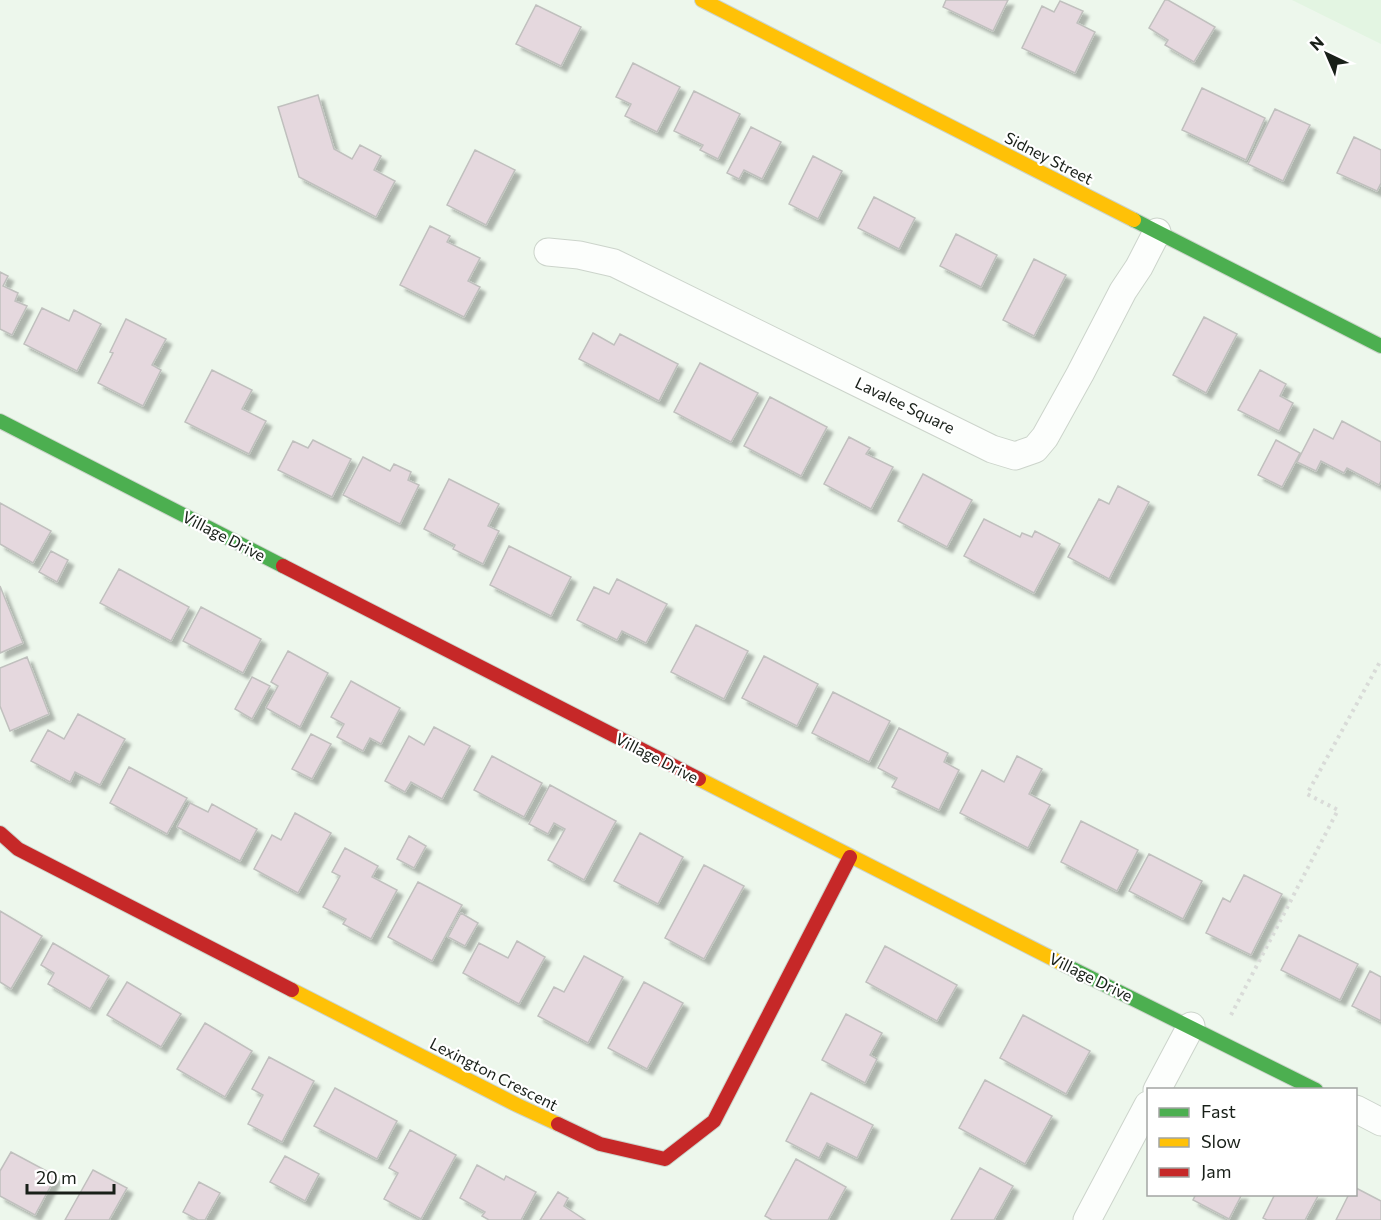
<svg xmlns="http://www.w3.org/2000/svg" width="1381" height="1220" font-family="Commissioner,sans-serif">
  <style>
    .built { fill: #e3f5e2 }
    .building { fill: #e5d8de; stroke: #c0c0be; stroke-width: 1.5; filter: url(#shadow) }
    .lines { fill: none; stroke-linecap: round; stroke-linejoin: round }
    .street-casing { stroke: #ccd4cb; stroke-width: 29 }
    .fast-casing { stroke: #ccd4cb; stroke-width: 16 }
    .slow-casing { stroke: #ccd4cb; stroke-width: 16 }
    .jam-casing { stroke: #ccd4cb; stroke-width: 16 }
    .path { stroke: #d9dbd8; stroke-width: 4; stroke-dasharray: 3 4.5; stroke-linecap: butt }
    .street { stroke: #fcfefc; stroke-width: 27 }
    .fast { stroke: #4caf50; stroke-width: 14 }
    .slow { stroke: #ffc107; stroke-width: 14 }
    .jam { stroke: #c62828; stroke-width: 14 }
    .labels { text-anchor: middle; stroke-width: 4.5; stroke-linejoin: round; paint-order: stroke }
    .street-label { font-size: 16px; fill: #181f18; stroke: #fff }
  </style>
  <defs>
    <filter id="shadow"><feDropShadow dx="5.5" dy="5.5" stdDeviation="1.5" flood-color="#0004"/></filter>
  </defs>
  <rect width="100%" height="100%" fill="#edf7ec"/>
  <path class="built" d="M 1292,0 L 1381,0 L 1381,44 Z"/>
  <path class="building" d="M 946,0 L 1008,0 L 993,31 L 943,7 Z
    M 1165,0 L 1168,0 L 1215,27 L 1194,62 L 1165,45 L 1168,40 L 1149,28 Z
    M 1060,1 L 1083,11 L 1077,23 L 1095,32 L 1075,73 L 1022,48 L 1042,6 L 1054,12 Z
    M 536,5 L 581,27 L 561,66 L 516,44 Z
    M 633,63 L 680,87 L 657,132 L 625,116 L 631,104 L 616,97 Z
    M 1202,88 L 1265,118 L 1246,160 L 1182,130 Z
    M 694,91 L 740,114 L 718,159 L 700,150 L 703,145 L 674,131 Z
    M 318,95 L 334,149 L 352,159 L 360,145 L 381,156 L 374,170 L 395,181 L 376,217 L 299,177 L 278,107 Z
    M 1275,109 L 1310,125 L 1283,181 L 1248,164 Z
    M 751,127 L 781,142 L 762,179 L 744,170 L 739,179 L 727,173 Z
    M 1354,137 L 1381,150 L 1381,183 L 1377,191 L 1337,173 Z
    M 475,150 L 515,170 L 486,225 L 447,205 Z
    M 813,156 L 842,171 L 818,219 L 789,204 Z
    M 874,197 L 915,218 L 899,249 L 858,228 Z
    M 430,226 L 450,236 L 447,242 L 480,258 L 468,281 L 480,287 L 464,317 L 400,285 Z
    M 956,234 L 997,255 L 981,287 L 940,266 Z
    M 1034,259 L 1066,275 L 1034,336 L 1003,320 Z
    M 0,272 L 8,276 L 3,286 L 18,293 L 15,301 L 27,306 L 12,335 L 0,329 Z
    M 42,308 L 69,321 L 74,310 L 101,324 L 77,371 L 24,344 Z
    M 1204,317 L 1237,334 L 1206,393 L 1173,375 Z
    M 126,319 L 166,339 L 152,365 L 161,370 L 143,406 L 98,383 L 113,353 L 110,352 Z
    M 593,333 L 614,345 L 620,334 L 678,364 L 659,401 L 579,359 Z
    M 700,363 L 758,393 L 731,442 L 674,412 Z
    M 212,370 L 252,390 L 242,409 L 266,421 L 249,454 L 185,422 Z
    M 1260,370 L 1286,384 L 1280,396 L 1293,403 L 1279,431 L 1238,410 Z
    M 770,397 L 827,427 L 801,476 L 744,446 Z
    M 1342,421 L 1381,442 L 1381,481 L 1379,485 L 1347,468 L 1344,473 L 1321,461 L 1316,471 L 1297,462 L 1314,429 L 1333,439 Z
    M 849,437 L 870,448 L 866,454 L 893,467 L 871,509 L 824,484 Z
    M 313,440 L 351,459 L 332,497 L 278,470 L 293,441 L 308,448 Z
    M 1276,440 L 1300,453 L 1282,487 L 1258,475 Z
    M 363,457 L 390,471 L 394,464 L 411,472 L 408,480 L 419,485 L 400,524 L 343,495 Z
    M 923,474 L 972,500 L 947,547 L 898,521 Z
    M 449,479 L 499,504 L 488,526 L 499,531 L 483,564 L 453,549 L 455,545 L 424,529 Z
    M 1118,486 L 1149,502 L 1109,579 L 1068,557 L 1099,499 L 1109,504 Z
    M 0,503 L 51,531 L 33,563 L 0,544 Z
    M 984,519 L 1020,537 L 1022,533 L 1032,537 L 1035,531 L 1060,544 L 1034,593 L 964,556 Z
    M 509,546 L 571,577 L 551,616 L 490,585 Z
    M 51,551 L 68,560 L 57,582 L 39,572 Z
    M 119,569 L 189,607 L 171,641 L 100,603 Z
    M 617,579 L 667,604 L 646,643 L 622,631 L 617,640 L 577,620 L 594,587 L 609,594 Z
    M 0,586 L 23,643 L 0,653 Z
    M 201,607 L 261,639 L 243,673 L 183,641 Z
    M 696,625 L 748,651 L 724,699 L 671,672 Z
    M 288,651 L 328,673 L 300,727 L 266,708 L 278,686 L 271,682 Z
    M 764,656 L 818,684 L 797,726 L 742,698 Z
    M 27,657 L 49,714 L 10,731 L 0,706 L 0,668 Z
    M 252,677 L 270,686 L 252,719 L 235,709 Z
    M 351,681 L 400,708 L 381,744 L 370,738 L 363,751 L 337,737 L 344,724 L 331,717 Z
    M 833,692 L 890,721 L 869,762 L 812,733 Z
    M 78,714 L 125,739 L 100,785 L 75,772 L 70,782 L 31,761 L 48,730 L 64,739 Z
    M 434,727 L 470,746 L 442,799 L 411,782 L 405,792 L 385,781 L 409,736 L 424,745 Z
    M 899,728 L 948,753 L 944,762 L 959,770 L 939,810 L 892,787 L 897,778 L 878,768 Z
    M 311,734 L 331,744 L 312,779 L 292,769 Z
    M 492,756 L 542,783 L 524,817 L 474,790 Z
    M 1017,756 L 1042,769 L 1029,794 L 1050,805 L 1028,848 L 960,813 L 982,770 L 1004,782 Z
    M 129,767 L 187,798 L 167,834 L 110,803 Z
    M 550,785 L 616,821 L 584,880 L 548,860 L 565,829 L 554,823 L 548,834 L 529,824 Z
    M 190,803 L 208,812 L 212,804 L 257,829 L 240,861 L 177,827 Z
    M 295,813 L 331,833 L 298,893 L 254,869 L 272,835 L 281,840 Z
    M 1081,821 L 1138,850 L 1117,891 L 1061,862 Z
    M 640,833 L 683,857 L 658,904 L 614,881 Z
    M 409,836 L 426,846 L 414,868 L 397,859 Z
    M 345,848 L 378,866 L 372,877 L 397,890 L 371,939 L 343,924 L 346,919 L 323,907 L 340,876 L 332,872 Z
    M 1149,854 L 1202,881 L 1183,919 L 1129,891 Z
    M 704,865 L 744,886 L 704,959 L 665,938 Z
    M 1244,875 L 1282,894 L 1251,955 L 1206,933 L 1223,898 L 1230,902 Z
    M 418,882 L 462,905 L 432,961 L 388,937 Z
    M 0,911 L 42,936 L 11,989 L 0,982 Z
    M 461,913 L 478,923 L 465,946 L 448,937 Z
    M 1299,935 L 1358,964 L 1340,1000 L 1281,970 Z
    M 517,941 L 545,957 L 519,1004 L 463,973 L 479,943 L 508,958 Z
    M 53,943 L 109,976 L 90,1009 L 48,984 L 54,973 L 41,965 Z
    M 885,946 L 957,985 L 937,1021 L 866,982 Z
    M 584,956 L 623,977 L 588,1043 L 538,1016 L 554,987 L 564,992 Z
    M 1370,971 L 1381,977 L 1381,1021 L 1352,1006 Z
    M 127,982 L 181,1014 L 161,1047 L 107,1015 Z
    M 644,982 L 683,1003 L 647,1069 L 608,1048 Z
    M 846,1014 L 882,1033 L 870,1055 L 877,1059 L 865,1083 L 822,1060 Z
    M 1023,1015 L 1090,1051 L 1066,1094 L 1000,1058 Z
    M 205,1023 L 252,1051 L 225,1097 L 177,1069 Z
    M 269,1057 L 314,1081 L 282,1142 L 248,1124 L 263,1095 L 252,1089 Z
    M 985,1080 L 1052,1116 L 1025,1164 L 959,1128 Z
    M 335,1088 L 397,1121 L 377,1159 L 314,1126 Z
    M 811,1093 L 873,1125 L 857,1158 L 827,1143 L 819,1158 L 786,1141 Z
    M 410,1130 L 456,1155 L 421,1219 L 384,1199 L 398,1173 L 389,1168 Z
    M 11,1152 L 56,1176 L 35,1215 L 0,1196 L 0,1171 Z
    M 285,1156 L 319,1174 L 305,1201 L 270,1182 Z
    M 796,1159 L 846,1187 L 828,1220 L 772,1220 L 765,1216 Z
    M 477,1165 L 504,1180 L 506,1176 L 536,1192 L 521,1220 L 489,1220 L 482,1216 L 485,1212 L 460,1198 Z
    M 980,1168 L 1013,1186 L 994,1220 L 951,1220 Z
    M 93,1170 L 127,1188 L 109,1220 L 65,1220 Z
    M 199,1182 L 220,1193 L 205,1220 L 198,1220 L 183,1212 Z
    M 1356,1188 L 1381,1201 L 1381,1220 L 1336,1220 L 1349,1194 L 1356,1194 Z
    M 558,1192 L 568,1198 L 564,1206 L 585,1220 L 540,1220 Z
    M 1196,1194 L 1242,1194 L 1229,1219 L 1193,1200 Z
    M 1275,1194 L 1319,1194 L 1305,1220 L 1267,1220 L 1263,1218 Z"/>
  <g class="lines">
    <g class="street-casing">
      <path id="street" d="M 548,252 L 579,255 L 614,263 L 992,449 L 1015,456 L 1035,449 L 1045,437 L 1080,374 L 1123,291 L 1139,267 L 1157,232
        M 1157,1090 L 1191,1026
        M 1356,1109 L 1381,1122
        M 1087,1220 L 1148,1105"/>
    </g>
    <g class="fast-casing">
      <path id="fast" d="M 1134,220 L 1381,346
        M 0,421 L 283,566
        M 1065,965 L 1316,1090"/>
    </g>
    <g class="slow-casing">
      <path id="slow" d="M 702,0 L 1134,220
        M 699,779 L 1065,965
        M 292,990 L 517,1105 L 558,1124"/>
    </g>
    <g class="jam-casing">
      <path id="jam" d="M 283,566 L 699,779
        M 0,833 L 18,849 L 292,990
        M 558,1124 L 600,1144 L 665,1159 L 714,1121 L 850,857"/>
    </g>
    <path class="path" d="M 1231,1015 L 1338,810 L 1307,794 L 1381,660"/>
    <use href="#street" class="street"/>
    <use href="#fast" class="fast"/>
    <use href="#slow" class="slow"/>
    <use href="#jam" class="jam"/>
  </g>
  <g class="labels">
    <g class="street-label">
      <text transform="translate(1049 158) rotate(27)" y="6">Sidney Street</text>
      <text transform="translate(905 405) rotate(26)" y="6">Lavalee Square</text>
      <text transform="translate(224 536) rotate(27)" y="6">Village Drive</text>
      <text transform="translate(657 758) rotate(27)" y="6">Village Drive</text>
      <text transform="translate(1091 977) rotate(26)" y="6">Village Drive</text>
      <text transform="translate(494 1074) rotate(27)" y="6">Lexington Crescent</text>
    </g>
  </g>
  <rect x="1147" y="1088" width="210" height="108" fill="#ffffff" stroke="#a3a5a3" stroke-width="1.5"/>
  <rect x="1159" y="1108" width="30" height="9" fill="#4caf50" stroke="#a3a5a3" stroke-width="1.5"/>
  <text x="1201" y="1118" font-size="18" fill="#181f18">Fast</text>
  <rect x="1159" y="1138" width="30" height="9" fill="#ffc107" stroke="#a3a5a3" stroke-width="1.5"/>
  <text x="1201" y="1148" font-size="18" fill="#181f18">Slow</text>
  <rect x="1159" y="1168" width="30" height="9" fill="#c62828" stroke="#a3a5a3" stroke-width="1.5"/>
  <text x="1201" y="1178" font-size="18" fill="#181f18">Jam</text>
  <g transform="translate(1327 54) rotate(316)" stroke="#ffffff" stroke-width="4.5" paint-order="stroke">
  <path d="M0-4.5L10 22L0 15L-10 22Z" fill="#181f18"/>
  <text y="-9" font-size="16" font-weight="bold" text-anchor="middle" fill="#181f18">N</text>
  </g>
  <path d="M27 1184v9h87v-9" fill="none" stroke="#181f18" stroke-width="3"/>
  <text x="36" y="1184" font-size="18" fill="#181f18" stroke="#ffffff" stroke-width="4.5" paint-order="stroke">20 m</text>
</svg>
